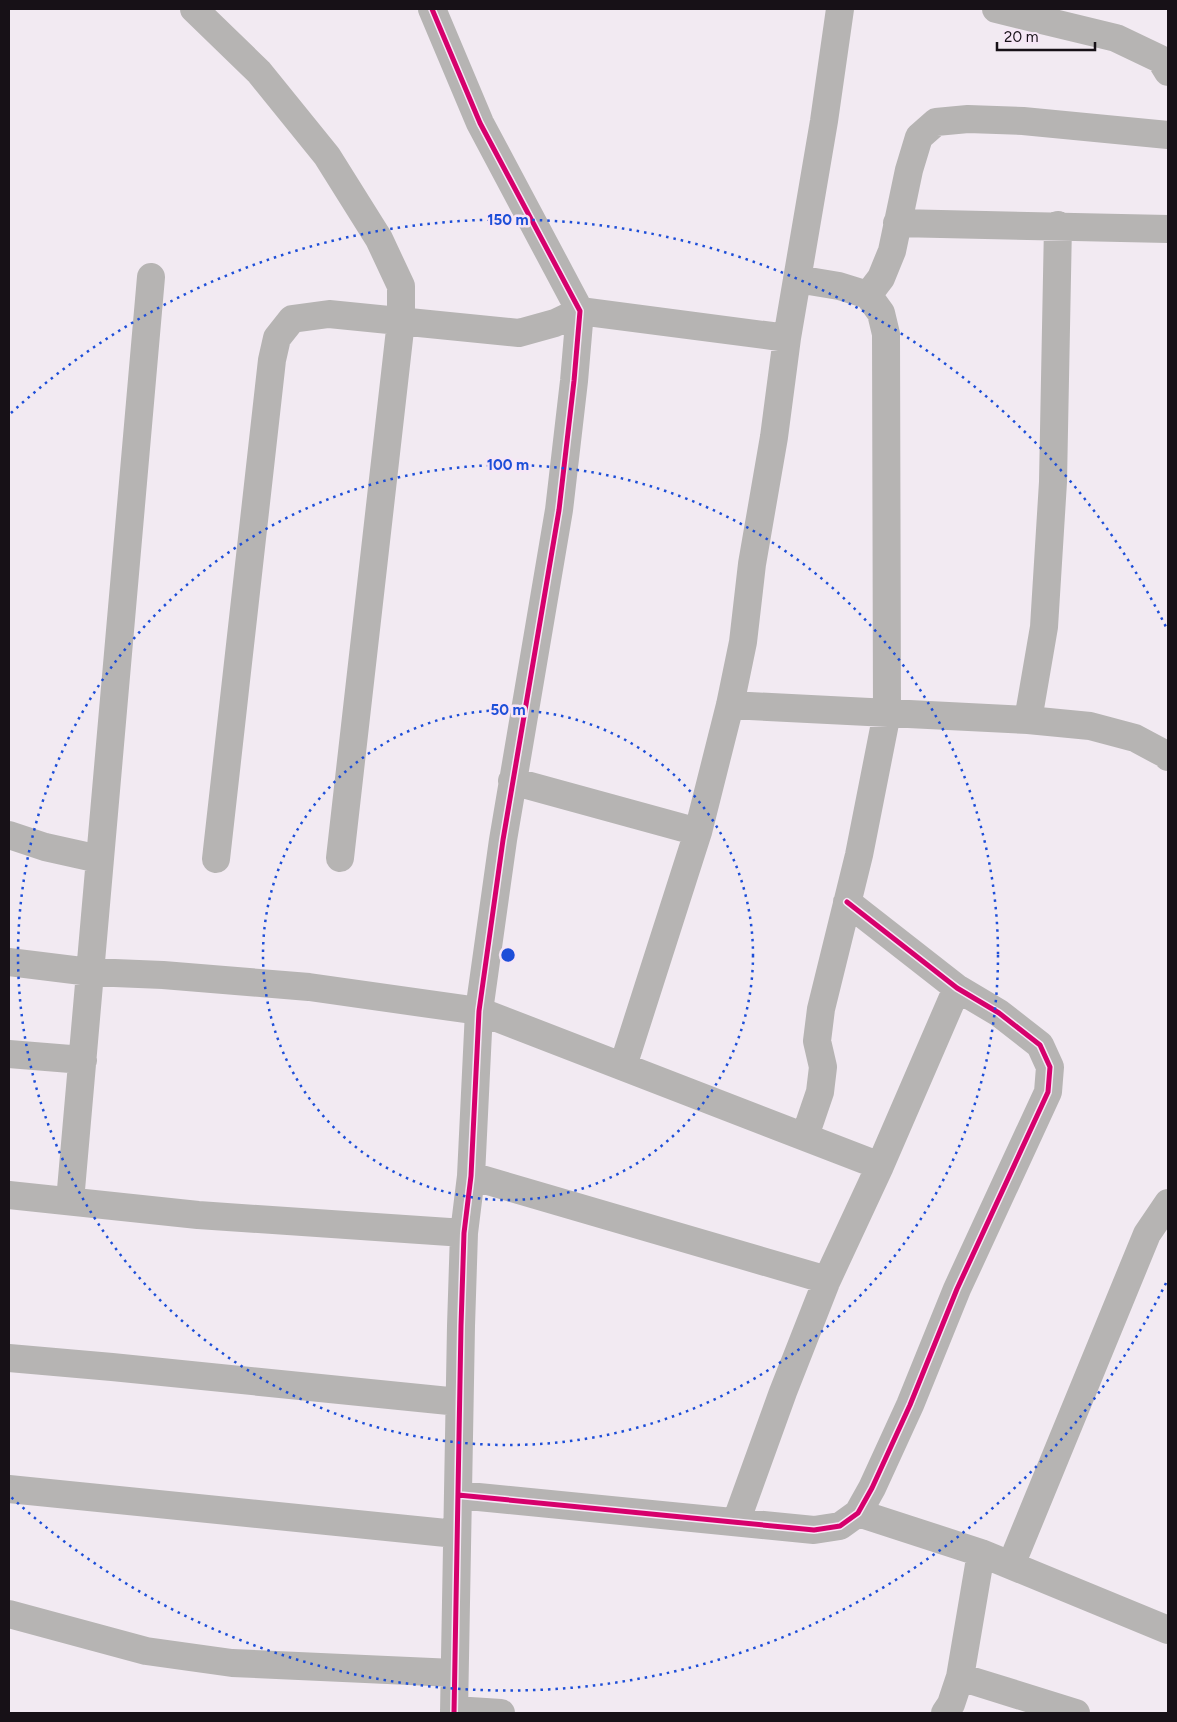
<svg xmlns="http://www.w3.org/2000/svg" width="1177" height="1722" font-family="Figtree,sans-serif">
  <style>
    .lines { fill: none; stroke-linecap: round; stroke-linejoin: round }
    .minor { stroke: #b6b4b3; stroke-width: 28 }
    .cycleway-casing { stroke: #f6e6f6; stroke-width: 8 }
    .cycleway { stroke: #d6006c; stroke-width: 5 }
    .ring { fill: none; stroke: #1d4ed8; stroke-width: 2.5; stroke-dasharray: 2.5 5 }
    .centre { fill: #1d4ed8; stroke: #f6e6f6; stroke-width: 2.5 }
    .ring-label { font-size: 15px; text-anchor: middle; font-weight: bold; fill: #1d4ed8; stroke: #f6e6f6; stroke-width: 5; stroke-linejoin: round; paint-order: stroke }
  </style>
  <rect width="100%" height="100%" fill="#f2eaf2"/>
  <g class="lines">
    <path class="minor" d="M 194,9 L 259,72 L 327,156 L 379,239 L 401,286 L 401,321 L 340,858
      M 432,9 L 480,123 L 580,311 L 574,381 L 559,510 L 503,840 L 479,1011 L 471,1176 L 464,1233 L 461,1326 L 454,1713
      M 996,9 L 1116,38 L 1160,59 L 1168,72
      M 897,223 L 1168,229
      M 797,279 L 839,286 L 868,295 L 881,313 L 886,334 L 887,713 L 859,855 L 821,1009 L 817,1041 L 823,1067 L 820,1092 L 805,1136
      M 868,295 L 881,278 L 892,251 L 909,170 L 919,137 L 936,122 L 968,119 L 1023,121 L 1168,135
      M 730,705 L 1028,720 L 1090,726 L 1135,738 L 1165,754 L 1168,757
      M 1028,720 L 1044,627 L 1053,482 L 1058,225
      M 512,781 L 698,832
      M 9,835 L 45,847 L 99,859
      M 216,859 L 272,360 L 277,338 L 292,319 L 329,314 L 519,333 L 555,323 L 580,311 L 787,338
      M 9,962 L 90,972 L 163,975 L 309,987 L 479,1011 L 880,1166
      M 9,1054 L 83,1060
      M 623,1066 L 698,832 L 730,705 L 743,642 L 752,564 L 774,437 L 787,338 L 824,121 L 840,9
      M 471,1176 L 827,1280
      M 9,1195 L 198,1215 L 464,1233
      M 70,1201 L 151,277
      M 9,1358 L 112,1367 L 459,1402
      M 9,1489 L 456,1534
      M 458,1495 L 814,1530 L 840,1526 L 858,1513 L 872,1488 L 910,1405 L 957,1289 L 1048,1092 L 1050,1067 L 1040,1045 L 999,1013 L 957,988 L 847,902
      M 858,1513 L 981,1553 L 1168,1630
      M 736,1522 L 783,1392 L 827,1280 L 880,1166 L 957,988
      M 1011,1565 L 1147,1234 L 1168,1203
      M 9,1614 L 146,1651 L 232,1663 L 454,1673
      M 960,1677 L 1076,1713
      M 454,1710 L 501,1713
      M 945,1713 L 951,1704 L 960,1677 L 981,1553"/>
    <g class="cycleway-casing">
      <path id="cycleway" d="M 432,9 L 480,123 L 580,311 L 574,381 L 559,510 L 503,840 L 479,1011 L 471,1176 L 464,1233 L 461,1326 L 454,1713
        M 458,1495 L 814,1530 L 840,1526 L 858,1513 L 872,1488 L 910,1405 L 957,1289 L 1048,1092 L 1050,1067 L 1040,1045 L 999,1013 L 957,988 L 847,902"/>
    </g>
    <use href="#cycleway" class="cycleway"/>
  </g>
  <g class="ring">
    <circle cx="508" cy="955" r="245"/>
    <circle cx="508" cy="955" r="490"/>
    <path d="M1166 1283A735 735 0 0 1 11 1497M11 413A735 735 0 0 1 1166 627"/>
  </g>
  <circle cx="508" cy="955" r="8" class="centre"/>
  <g class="ring-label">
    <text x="508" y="225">150 m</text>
    <text x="508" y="470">100 m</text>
    <text x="508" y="715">50 m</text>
  </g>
  <rect width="1177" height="1722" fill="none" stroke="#171117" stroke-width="20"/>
  <path d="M997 42v8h98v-8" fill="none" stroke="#171117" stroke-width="2.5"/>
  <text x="1004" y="42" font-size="15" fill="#171117" stroke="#f6e6f6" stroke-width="4" paint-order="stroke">20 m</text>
</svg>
